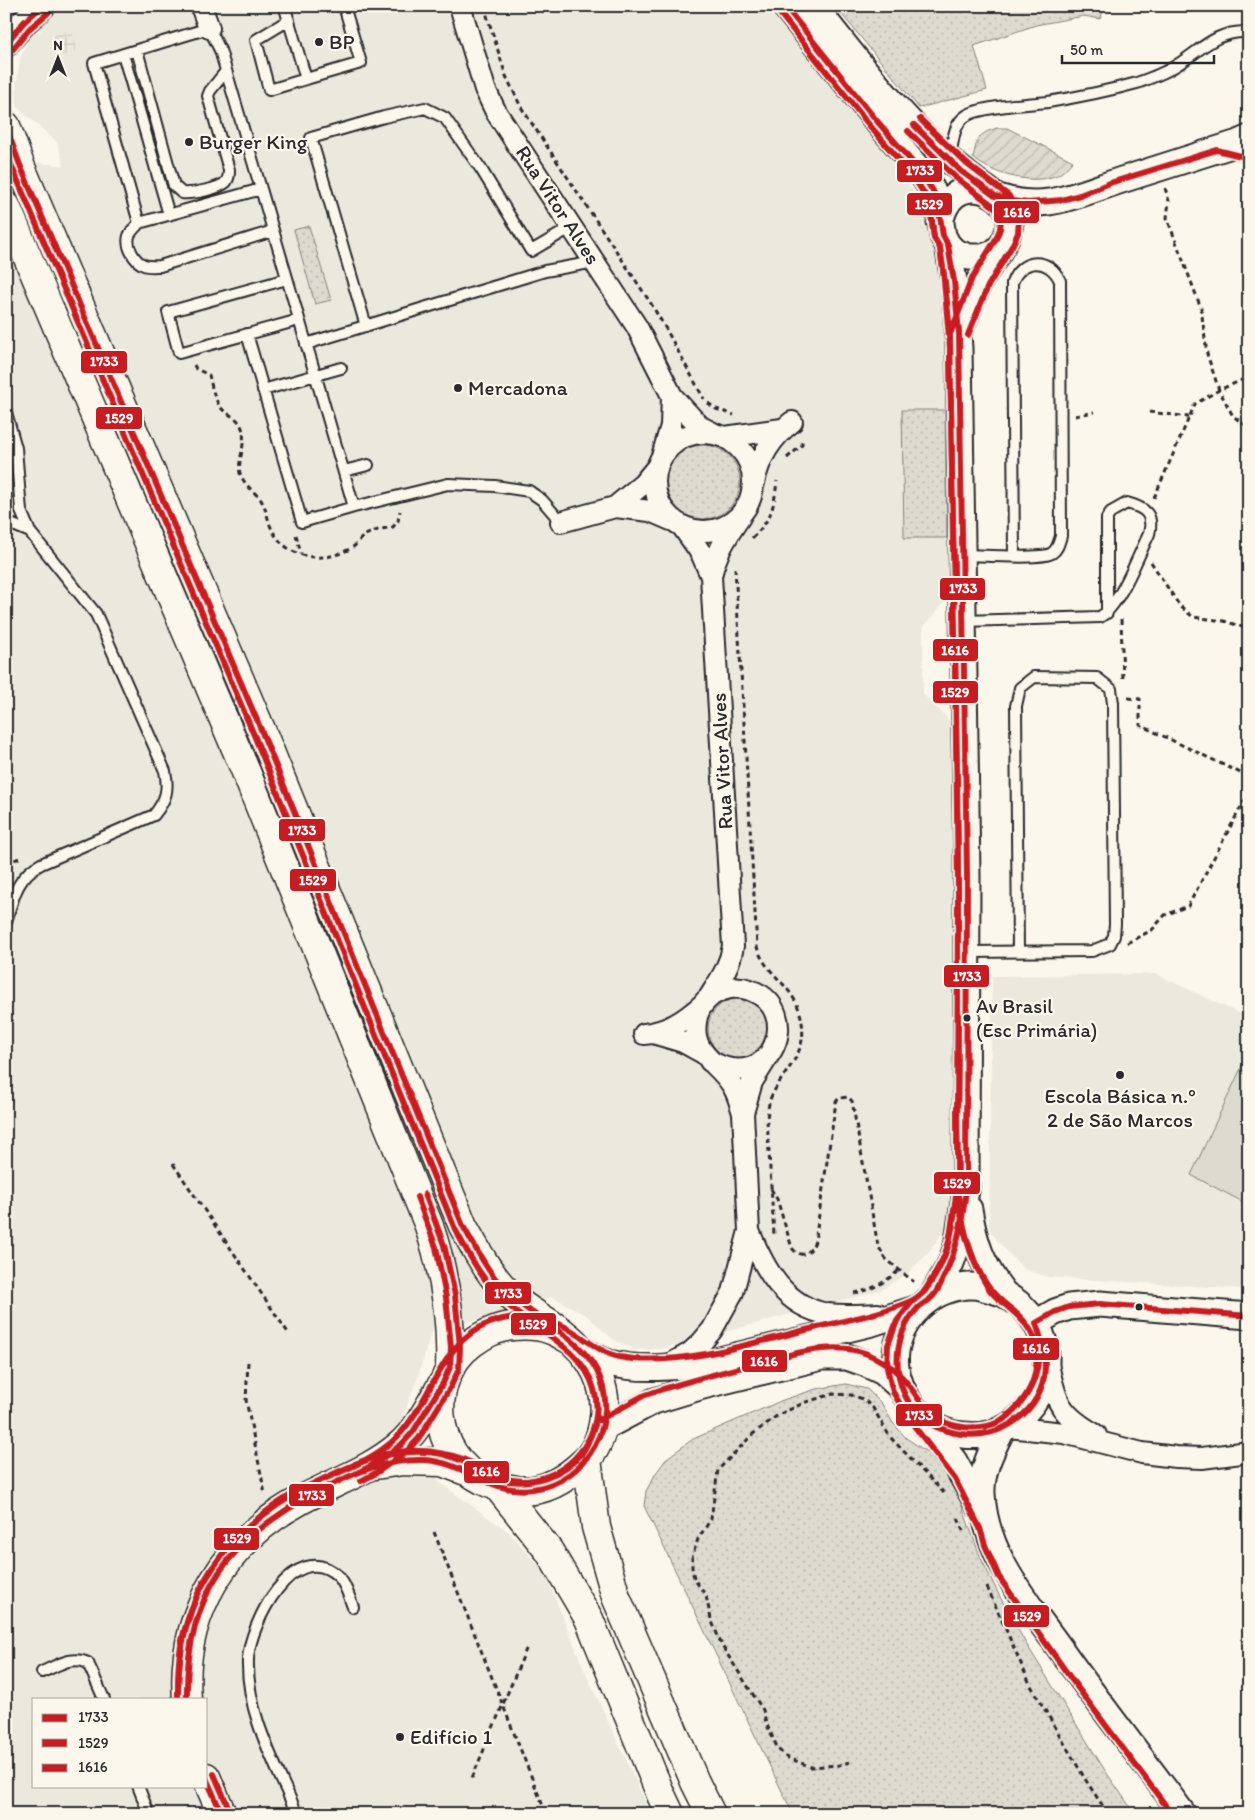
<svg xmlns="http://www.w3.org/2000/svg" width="1255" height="1820" font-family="Itim,sans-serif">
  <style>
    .built { fill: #ebe8de; fill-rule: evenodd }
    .industrial { fill: url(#industrial-grid) }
    .grass { fill: url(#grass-dots); stroke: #84827e }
    .garden { fill: url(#garden-furrows); stroke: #84827e }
    .pitch { fill: #dddad0; stroke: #84827e }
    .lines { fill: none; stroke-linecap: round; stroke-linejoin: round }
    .service-casing { stroke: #2b2b2b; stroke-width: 14 }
    .minor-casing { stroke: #2b2b2b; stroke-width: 24 }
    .tertiary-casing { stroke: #2b2b2b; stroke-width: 29 }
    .secondary-casing { stroke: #2b2b2b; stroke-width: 31 }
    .primary-casing { stroke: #2b2b2b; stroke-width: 31 }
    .path { stroke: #2b2b2b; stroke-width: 3; stroke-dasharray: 5 4; stroke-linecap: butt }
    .service { stroke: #fbf7ec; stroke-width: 10 }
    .minor { stroke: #fbf7ec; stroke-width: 20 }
    .tertiary { stroke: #fbf7ec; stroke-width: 25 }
    .secondary { stroke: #fbf7ec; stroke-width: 28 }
    .primary { stroke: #fbf7ec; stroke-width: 28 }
    .bus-1-casing { stroke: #fbf7ec; stroke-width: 10 }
    .bus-2-casing { stroke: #fbf7ec; stroke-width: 10 }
    .bus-3-casing { stroke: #fbf7ec; stroke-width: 10 }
    .bus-1 { stroke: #c61d23; stroke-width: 6 }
    .bus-2 { stroke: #c61d23; stroke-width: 6 }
    .bus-3 { stroke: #c61d23; stroke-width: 6 }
    .poi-dot { fill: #2b2b2b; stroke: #fbf7ec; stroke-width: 2 }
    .labels { text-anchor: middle; stroke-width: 4.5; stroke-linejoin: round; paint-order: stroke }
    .bus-label { font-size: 20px; fill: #2b2b2b; stroke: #fbf7ec; text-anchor: start }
    .poi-label { font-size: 21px; fill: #2b2b2b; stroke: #fbf7ec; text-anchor: start }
    .street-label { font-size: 21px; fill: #2b2b2b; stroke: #fbf7ec }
    .line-badge { stroke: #fbf7ec; stroke-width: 2 }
    .badge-label { font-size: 14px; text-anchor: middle; font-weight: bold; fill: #fff }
  </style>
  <defs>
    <pattern id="industrial-grid" width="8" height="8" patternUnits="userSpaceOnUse" patternTransform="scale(1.25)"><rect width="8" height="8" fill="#ebe8de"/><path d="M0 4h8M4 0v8" fill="none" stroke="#cac7bf"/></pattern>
    <pattern id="grass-dots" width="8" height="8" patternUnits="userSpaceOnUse" patternTransform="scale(1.25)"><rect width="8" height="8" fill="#dddad0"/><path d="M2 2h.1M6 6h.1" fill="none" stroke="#bebbb3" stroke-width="1.8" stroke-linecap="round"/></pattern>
    <pattern id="garden-furrows" width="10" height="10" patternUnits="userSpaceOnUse" patternTransform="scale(1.25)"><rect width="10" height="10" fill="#dddad0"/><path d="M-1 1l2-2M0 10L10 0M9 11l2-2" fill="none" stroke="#bebbb3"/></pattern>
  </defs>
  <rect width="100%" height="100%" fill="#fbf7ec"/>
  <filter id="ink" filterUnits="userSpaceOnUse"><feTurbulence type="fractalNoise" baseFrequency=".02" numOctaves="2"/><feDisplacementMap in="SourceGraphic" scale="10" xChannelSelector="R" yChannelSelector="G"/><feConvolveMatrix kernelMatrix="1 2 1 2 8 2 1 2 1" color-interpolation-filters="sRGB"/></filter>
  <g filter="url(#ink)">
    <path class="built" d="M 24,6 L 770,6 L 916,194 L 942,279 L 944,313 L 948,597 L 923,628 L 923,694 L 949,720 L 952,836 L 953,1205 L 946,1228 L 929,1252 L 909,1272 L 881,1290 L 661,1349 L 636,1350 L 614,1340 L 586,1315 L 553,1297 L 431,1333 L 418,1377 L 403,1416 L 439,1482 L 510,1533 L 545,1573 L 583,1667 L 651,1814 L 6,1814 L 6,158 L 64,166 L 57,142 L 17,107 L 16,87 L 20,59 L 30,36 L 41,31 ZM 34,1699 L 206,1699 L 206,1786 L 34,1786 Z
      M 1156,974 L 1249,1018 L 1249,1288 L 1242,1289 L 1047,1277 L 1024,1269 L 1001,1245 L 989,1229 L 992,976 Z"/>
    <path class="industrial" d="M 71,30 L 78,51 L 59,56 L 53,36 Z"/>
    <path class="grass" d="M 835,6 L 936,6 L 936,8 L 1105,6 L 1100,19 L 1084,16 L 1036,25 L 974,46 L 987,90 L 919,108 Z
      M 309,226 L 331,300 L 315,304 L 294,230 Z
      M 902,410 L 945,410 L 947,538 L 904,538 Z
      M666 482a37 37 0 1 1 74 0a37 37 0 1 1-74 0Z
      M708 1029a30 30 0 1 1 60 0a30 30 0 1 1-60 0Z
      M 846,1384 L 867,1389 L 882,1404 L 893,1423 L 906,1438 L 927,1452 L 943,1470 L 956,1490 L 980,1556 L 999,1595 L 1025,1642 L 1106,1772 L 1135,1814 L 793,1814 L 644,1506 L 646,1491 L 656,1473 L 667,1458 L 693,1439 L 783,1400 L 816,1389 Z"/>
    <path class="garden" d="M 997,128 L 1007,128 L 1073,161 C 1068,166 1062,174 1055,176 C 1030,185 992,174 973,158 C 977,139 977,134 997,128 Z"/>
    <path class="pitch" d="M 1243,1064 L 1249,1066 L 1249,1205 L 1191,1175 Z"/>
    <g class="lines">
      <g class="service-casing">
        <path id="service" d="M 283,6 L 285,8 L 306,79 L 361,63 L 344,6
          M 289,20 L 256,40 L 269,90 L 306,79
          M 209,28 L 220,50 L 261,189 L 139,223 L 94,63 Z
          M 137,50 L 174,186 L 182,193 C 192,194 219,189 226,182 C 229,178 229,175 229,170 L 208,96 L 210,91 L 226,71
          M 123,54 L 169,215
          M 950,157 C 953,143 953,124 966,116 C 980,106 1029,104 1048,102 C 1078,97 1108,91 1137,83 C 1148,79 1162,74 1172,68 C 1199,53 1214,30 1249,32
          M 139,223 C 136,227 131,231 129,236 C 126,246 134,261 144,265 C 149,267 155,266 160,266 L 273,231
          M 287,279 L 168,312 L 179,353 L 299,320
          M 366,326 L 311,138 L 384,117 L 425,108 L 445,118 L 481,169 L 531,251 L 572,227
          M 247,334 L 302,522 L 354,507 L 261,189
          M 306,344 L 545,271 L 595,262
          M 263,390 L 341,368
          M 6,412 L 16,448 L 21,511 L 30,532 L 96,614 L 165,771 C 169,790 166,800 154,815 L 41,864 C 17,876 13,898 6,922
          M 344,471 L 368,465
          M 354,507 L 448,484 L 495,486 L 529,491 L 542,500 L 561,522
          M 6,522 L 30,532
          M 962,555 C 978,555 1042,560 1052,553 C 1058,549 1059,542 1061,536 L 1060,281 C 1050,257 1021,257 1012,283 L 1014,556
          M 963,621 L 1100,617 C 1120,605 1138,556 1149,534 C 1154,514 1145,508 1127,503 L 1111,512 L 1107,518 L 1107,613
          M 967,952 L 1092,951 L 1110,944 L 1114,936 L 1115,924 L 1113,703 L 1111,689 L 1097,678 L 1034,677 L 1020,688 L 1016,706 L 1018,951
          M 42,1672 C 57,1666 72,1655 88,1663 L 104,1699
          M 138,1786 L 149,1814
          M 297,1814 C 276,1765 246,1714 248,1659 C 250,1624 294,1536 338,1576 C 346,1584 349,1597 353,1607"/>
      </g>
      <g class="minor-casing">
        <path id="minor" d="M 201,6 L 209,28
          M 460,6 L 485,89 L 496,112 L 637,327 L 672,396 L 692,418 L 701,427 L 713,433
          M655 482a49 49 0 1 1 98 0a49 49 0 1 1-98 0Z
          M 725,437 L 782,429
          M 663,453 L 671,426 L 672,396
          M 754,483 C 759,458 772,437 792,422
          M 615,507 L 643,484 L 657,467
          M 561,522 L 615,507 L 650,511 L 671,520
          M 682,526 L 701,553 L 711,576
          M 710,996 C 720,980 730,966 733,946 L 711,576 C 716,553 727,536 740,517
          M 653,1033 L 683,1042 L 703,1053
          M 644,1034 C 668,1032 685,1020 702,1005
          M 743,1113 L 752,1082 L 767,1058
          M 749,1231 C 764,1268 784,1307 828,1314 C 844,1316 861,1315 878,1314
          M 1048,1364 C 1056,1404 1061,1415 1096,1435
          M 667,1366 L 690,1353 L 701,1343 L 712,1330 L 733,1292 L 749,1231 L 743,1113 C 740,1104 738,1094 732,1085 C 718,1062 691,1054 696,1022 C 697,1012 702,1003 711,996 C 722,988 737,985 750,990 C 805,1009 772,1097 710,1061
          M 1008,1427 L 1064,1433 L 1142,1453 L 1176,1457 L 1202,1458 L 1249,1452"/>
      </g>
      <g class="tertiary-casing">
        <path id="tertiary" d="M 785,6 L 877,121 L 920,171 L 933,191 L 938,203 L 943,236 L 948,245 L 955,252 L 969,257 L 982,257 L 994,253 L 1000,247
          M 814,6 C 867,74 920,144 992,193
          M 6,43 L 24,22 L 42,6
          M 995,196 C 1047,214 1079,193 1128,178 C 1165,166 1201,155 1238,143 L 1249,138
          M 940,222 C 943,212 946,202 955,195 C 976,180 1009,196 1010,222 C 1010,241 988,265 979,283 C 972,298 967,314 960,329
          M 969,1209 C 974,1242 982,1265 1003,1292 C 1007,1297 1013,1299 1018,1303 C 1034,1316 1046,1336 1046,1358 C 1047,1387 1033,1409 1010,1425 C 997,1434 979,1437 963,1435 C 941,1433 922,1421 910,1403 C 903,1392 898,1381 896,1368 C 891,1327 927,1288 968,1286 C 980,1285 992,1290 1004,1294
          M 932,1297 L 951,1263 L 957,1246 L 966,1190 L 967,875 L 959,348 L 954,281 L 948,245
          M 1036,1323 L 1055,1312 L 1069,1307 L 1100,1304 L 1249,1316
          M 581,1349 C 590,1354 599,1360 609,1363 C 641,1371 676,1367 707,1363 L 872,1323 L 918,1308
          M 924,1423 L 954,1461 L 980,1508
          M 603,1428 L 654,1401 L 703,1386 L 822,1357 L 847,1357 L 864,1363 L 883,1372 L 901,1388
          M 1002,1430 C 992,1450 981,1470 982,1494 C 985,1554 1026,1601 1059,1647 C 1099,1704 1142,1758 1183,1814"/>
      </g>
      <g class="secondary-casing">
        <path id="secondary" d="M 375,1465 L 403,1461 L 442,1462 L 471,1473
          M 187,1699 C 180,1613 226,1540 301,1500 C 334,1482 371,1470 400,1445 C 419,1429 430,1404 443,1383
          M 206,1777 L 222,1814"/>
      </g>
      <g class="primary-casing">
        <path id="primary" d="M 6,126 L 20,165 L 262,732 L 463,1226 C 477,1251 490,1277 512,1297 C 523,1307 537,1315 549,1323 C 583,1345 609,1376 604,1418 C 602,1434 596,1451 584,1462 C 566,1479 543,1494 517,1490 C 506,1488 495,1487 484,1481 C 431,1455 425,1378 472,1343 C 484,1334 498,1327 513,1326 C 526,1325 539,1325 551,1330 C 558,1332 564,1337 571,1340
          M 6,206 L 246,772 L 429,1226 C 444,1271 452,1320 450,1367
          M 587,1459 L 596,1527 L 616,1597 L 695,1782 L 711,1814
          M 498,1487 L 549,1551 L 589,1619 L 661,1795 L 670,1814"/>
      </g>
      <path class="path" d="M 484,6 L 506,76 L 521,107 L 650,302 L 666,329 L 704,399
        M 1165,188 L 1169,201 L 1167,218 L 1201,308 L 1207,354 L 1219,390 L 1233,416 L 1249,428
        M 194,365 L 196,369 L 209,375 C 212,387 214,401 223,410 C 230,416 238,417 242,428 C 247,443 237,462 240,473 C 244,485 254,491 261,500 C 266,508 267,516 270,525 C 279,548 300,559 325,557 C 334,556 345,552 353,547 C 357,544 360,539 364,536 C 373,530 383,529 393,527 L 398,521 L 400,511
        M 708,403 L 716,409 L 734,415
        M 1149,412 L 1189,417
        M 1075,416 L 1094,412
        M 787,458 L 802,445 L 802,438
        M 1154,498 L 1195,404 L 1219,390 L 1249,377
        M 296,535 L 301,553
        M 752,538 C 772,519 774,507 777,481
        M 1151,562 L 1179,605 L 1193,617 L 1224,621 L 1249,629
        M 735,568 L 757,947 C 765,974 792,984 800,1013 C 811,1053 786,1066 771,1097 C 768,1104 768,1112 767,1119 L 774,1235
        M 1121,619 L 1123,680
        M 1128,698 L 1140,699 L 1140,725 L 1249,777
        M 6,863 L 22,857
        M 1127,943 L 1152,930 L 1165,915 L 1188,906 L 1249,792
        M 173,1164 L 289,1334
        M 771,1189 L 777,1199 L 792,1248 C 801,1260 811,1253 815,1241 L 836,1102 L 839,1098 L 848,1097 L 852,1101 L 878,1246 L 886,1259 L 914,1282
        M 854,1293 C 872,1290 886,1282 899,1270
        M 248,1362 L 246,1400 L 265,1494
        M 958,1518 L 964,1533
        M 434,1532 L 545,1811 L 551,1814
        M 987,1587 L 1030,1684 L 1085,1779 L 1108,1814
        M 850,1762 L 839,1765 L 811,1767 L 786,1757 L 778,1749 L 766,1723 L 763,1710 L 722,1646 L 711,1619 L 706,1596 L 695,1580 L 692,1571 L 692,1558 L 694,1551 L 698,1539 L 711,1519 L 718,1470 L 753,1434 L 778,1415 L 806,1402 L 833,1394 L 851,1395 L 863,1399 L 873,1408 L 890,1437 L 944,1493
        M 472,1778 L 527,1647"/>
      <use href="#service" class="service"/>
      <use href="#minor" class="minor"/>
      <use href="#tertiary" class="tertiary"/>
      <use href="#secondary" class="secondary"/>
      <use href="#primary" class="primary"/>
      <g class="bus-1-casing">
        <path id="bus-1" d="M 785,6 L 877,121 L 920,171 L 933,191 L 938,203 L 943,236 L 948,245 L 954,281 L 959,332 L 967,875 L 966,1190 C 962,1223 957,1251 942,1281 C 939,1288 935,1295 929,1300 C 925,1303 920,1305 917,1309 C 891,1338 891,1384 917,1413 C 929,1426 944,1431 961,1434 C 1001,1440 1044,1411 1045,1367 C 1045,1351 1041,1338 1036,1323
          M 6,43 L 24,22 L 42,6
          M 914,125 L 961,171 L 995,196 L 1012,201 L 1028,203 L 1062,200 L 1080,195 L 1110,183 L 1217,150 L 1249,158
          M 6,127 L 20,165 L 262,732 L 463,1226 C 477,1250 490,1277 511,1296 C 538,1321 579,1336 597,1371 C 622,1420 587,1482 533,1489 C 488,1495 467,1462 424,1460 C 386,1459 356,1472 323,1489 C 231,1536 185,1592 187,1699
          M 1036,1323 L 1055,1312 L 1069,1307 L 1100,1304 L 1249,1316
          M 357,1473 L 371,1466 L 401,1445 L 413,1432 L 443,1383 L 450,1367 L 451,1347 L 446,1297 L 436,1247 L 417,1197
          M 206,1778 L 222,1814"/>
      </g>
      <g class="bus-2-casing">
        <path id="bus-2" d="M 778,11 L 870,126 L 913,176 L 925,195 L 930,205 L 934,238 L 940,248 L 945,282 L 950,332 L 958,875 L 957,1189 L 949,1244 L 943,1259 L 925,1291 L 912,1302 L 897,1321 L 888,1345 L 887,1368 L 893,1392 L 908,1418 L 955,1479 L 980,1528 L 985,1545 L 999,1577 L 1072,1680 L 1172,1814
          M 13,49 L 30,28 L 48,13
          M 908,131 L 955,177 L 996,208 L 1001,220 L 1000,229 L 996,239 L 972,278 L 951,332
          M 6,153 L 254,735 L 455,1229 C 469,1255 483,1282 505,1302 C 535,1331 582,1346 594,1389 C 606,1430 575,1473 534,1480 C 493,1487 467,1453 426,1452 C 385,1450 352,1464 317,1482 C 224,1529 177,1592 178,1699
          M 958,1196 C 963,1229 970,1257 987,1286 C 998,1303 1011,1306 1023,1320 C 1054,1356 1033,1400 997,1423
          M 361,1481 L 376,1473 L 406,1452 L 419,1438 L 450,1388 L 459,1369 L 460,1347 L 455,1295 L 444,1245 L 425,1194"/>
      </g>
      <g class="bus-3-casing">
        <path id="bus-3" d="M 920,119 L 967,164 L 1009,196 L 1019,217 L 1018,233 L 1012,246 L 988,286 L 968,335
          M 599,1420 L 643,1396 L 657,1391 C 688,1381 720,1373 751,1365 C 782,1357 816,1345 848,1349 C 872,1352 896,1367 910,1387 C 917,1396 922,1406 931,1414 C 954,1432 993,1433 1014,1411 C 1031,1393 1039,1373 1036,1349 C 1033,1318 1003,1309 987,1285 C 969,1259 963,1227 958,1196
          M 355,1464 C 382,1452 414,1447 444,1454 C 456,1456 469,1461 479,1467 C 486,1471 492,1476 499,1479 C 528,1487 563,1476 582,1453 C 588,1445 591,1434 595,1425
          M 178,1699 C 178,1676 178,1654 184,1632 C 201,1568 246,1518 304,1488 C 335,1473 372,1462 397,1437 C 436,1397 440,1333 503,1319 C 528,1313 556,1319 577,1334 C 591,1343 602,1353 619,1357 C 646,1362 678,1359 706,1354 C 743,1347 781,1336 818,1327 C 847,1320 885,1313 911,1301 C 916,1299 923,1293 926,1289 C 948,1262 955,1223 957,1189 C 959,1164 957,1137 957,1112 C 958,1063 958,1015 958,967 C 959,761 953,555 950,348 L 943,269 L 940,248 L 934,238 L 930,205 L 925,195 L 913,176 L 870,126 L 778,11
          M 214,1774 L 230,1811"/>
      </g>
      <use href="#bus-1" class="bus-1"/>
      <use href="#bus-2" class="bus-2"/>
      <use href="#bus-3" class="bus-3"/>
    </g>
  </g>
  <g class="poi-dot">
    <circle cx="319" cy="42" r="5"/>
    <circle cx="189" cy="142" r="5"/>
    <circle cx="458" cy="388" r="5"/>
    <circle cx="967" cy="1018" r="4.5"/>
    <circle cx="1120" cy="1075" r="5"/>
    <circle cx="1139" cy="1307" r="4.5"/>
    <circle cx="400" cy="1737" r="5"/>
  </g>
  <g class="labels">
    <g class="bus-label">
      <text x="976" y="1013">Av Brasil<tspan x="976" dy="24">(Esc Primária)</tspan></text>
    </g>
    <g class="poi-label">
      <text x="329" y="49">BP</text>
      <text x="199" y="149">Burger King</text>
      <text x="468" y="395">Mercadona</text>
      <text x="1120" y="1103" text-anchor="middle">Escola Básica n.º<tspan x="1120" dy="24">2 de São Marcos</tspan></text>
      <text x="410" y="1744">Edifício 1</text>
    </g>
    <g class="street-label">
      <text transform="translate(558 205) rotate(57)" y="7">Rua Vitor Alves</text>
      <text transform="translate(722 761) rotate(-93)" y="7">Rua Vitor Alves</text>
    </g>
  </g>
  <g class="line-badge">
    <rect x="896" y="159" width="47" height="24" rx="5" fill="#c61d23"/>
    <rect x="906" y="192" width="47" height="24" rx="5" fill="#c61d23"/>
    <rect x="993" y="200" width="47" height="24" rx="5" fill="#c61d23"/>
    <rect x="80" y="350" width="48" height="24" rx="5" fill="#c61d23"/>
    <rect x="95" y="406" width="48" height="24" rx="5" fill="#c61d23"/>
    <rect x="939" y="577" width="47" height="24" rx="5" fill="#c61d23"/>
    <rect x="932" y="638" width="47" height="24" rx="5" fill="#c61d23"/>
    <rect x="932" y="680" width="47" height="24" rx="5" fill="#c61d23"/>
    <rect x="278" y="818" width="48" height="24" rx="5" fill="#c61d23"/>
    <rect x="289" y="868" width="48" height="24" rx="5" fill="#c61d23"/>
    <rect x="943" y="964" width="47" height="24" rx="5" fill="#c61d23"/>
    <rect x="933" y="1171" width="48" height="24" rx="5" fill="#c61d23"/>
    <rect x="484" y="1281" width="48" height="24" rx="5" fill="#c61d23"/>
    <rect x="510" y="1312" width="47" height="24" rx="5" fill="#c61d23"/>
    <rect x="1012" y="1337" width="48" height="24" rx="5" fill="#c61d23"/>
    <rect x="741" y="1349" width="47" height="24" rx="5" fill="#c61d23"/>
    <rect x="895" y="1403" width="48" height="24" rx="5" fill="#c61d23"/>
    <rect x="463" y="1460" width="47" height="24" rx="5" fill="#c61d23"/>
    <rect x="288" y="1483" width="47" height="24" rx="5" fill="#c61d23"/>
    <rect x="213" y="1527" width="47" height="24" rx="5" fill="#c61d23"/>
    <rect x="1003" y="1604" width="47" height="24" rx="5" fill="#c61d23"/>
  </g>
  <g class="badge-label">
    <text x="920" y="175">1733</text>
    <text x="929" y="209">1529</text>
    <text x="1017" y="217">1616</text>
    <text x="104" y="366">1733</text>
    <text x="119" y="423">1529</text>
    <text x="963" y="593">1733</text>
    <text x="955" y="655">1616</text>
    <text x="955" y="697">1529</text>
    <text x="302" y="835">1733</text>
    <text x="313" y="885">1529</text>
    <text x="967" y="981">1733</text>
    <text x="957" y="1188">1529</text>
    <text x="508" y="1298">1733</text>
    <text x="533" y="1329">1529</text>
    <text x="1036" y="1353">1616</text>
    <text x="764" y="1366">1616</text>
    <text x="919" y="1420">1733</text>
    <text x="486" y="1476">1616</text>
    <text x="312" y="1500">1733</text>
    <text x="237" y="1543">1529</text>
    <text x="1027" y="1621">1529</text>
  </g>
  <rect width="1255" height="1820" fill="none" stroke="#fbf7ec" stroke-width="25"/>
  <rect x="12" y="12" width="1230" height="1795" fill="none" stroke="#2b2b2b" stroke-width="2" filter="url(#ink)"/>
  <rect x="32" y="1698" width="175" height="90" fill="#fbf7ec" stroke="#a8a59f"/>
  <rect x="42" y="1714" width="25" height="8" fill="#c61d23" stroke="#a8a59f"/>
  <text x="78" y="1722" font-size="15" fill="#2b2b2b">1733</text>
  <rect x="42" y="1739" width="25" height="8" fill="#c61d23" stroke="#a8a59f"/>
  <text x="78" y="1748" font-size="15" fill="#2b2b2b">1529</text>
  <rect x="42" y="1764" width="25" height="8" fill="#c61d23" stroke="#a8a59f"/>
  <text x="78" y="1772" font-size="15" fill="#2b2b2b">1616</text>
  <g transform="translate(58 58)" stroke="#fbf7ec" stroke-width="4" paint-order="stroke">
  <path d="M0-4L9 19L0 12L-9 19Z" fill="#2b2b2b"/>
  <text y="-8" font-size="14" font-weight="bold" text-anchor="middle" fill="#2b2b2b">N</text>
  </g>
  <path d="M1062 55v8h152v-8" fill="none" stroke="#2b2b2b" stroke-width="2.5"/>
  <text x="1070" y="55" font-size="15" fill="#2b2b2b" stroke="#fbf7ec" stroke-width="4" paint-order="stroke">50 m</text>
</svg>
